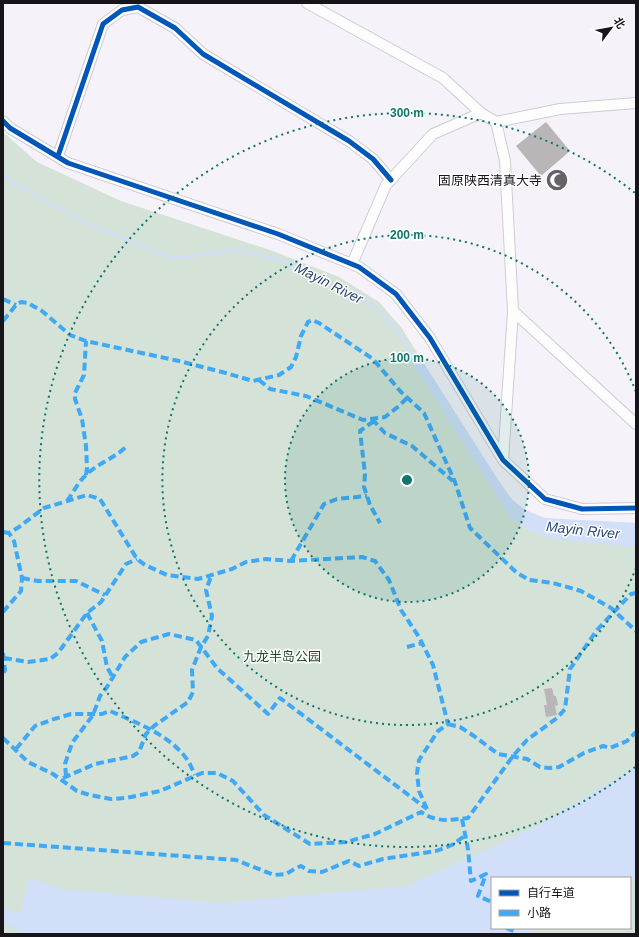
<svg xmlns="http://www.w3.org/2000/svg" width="639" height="937" font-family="Helvetica,'Noto Sans SC',sans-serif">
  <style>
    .green { fill: #d5e2d7; fill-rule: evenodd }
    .water { fill: #d1dff8 }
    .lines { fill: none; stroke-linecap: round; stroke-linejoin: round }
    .stream { stroke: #d1dff8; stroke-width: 2.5 }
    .river { stroke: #d1dff8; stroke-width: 15 }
    .building { fill: #bab5b7 }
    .minor-casing { stroke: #ceccd1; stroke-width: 12 }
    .minor { stroke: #fefdfe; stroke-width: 10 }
    .quiet { stroke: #3fa9f5; stroke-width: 4; stroke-dasharray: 8 4; stroke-linecap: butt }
    .cycleway-casing { stroke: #fff; stroke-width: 8 }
    .cycleway { stroke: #0057b8; stroke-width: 5 }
    .ring { fill: none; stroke: #0f766e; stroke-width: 2; stroke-dasharray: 2 4 }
    .labels { text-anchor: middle; stroke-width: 3; stroke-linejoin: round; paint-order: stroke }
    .poi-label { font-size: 13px; fill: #18151a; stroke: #fff; text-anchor: end }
    .park-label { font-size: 13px; fill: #1d4923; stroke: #fff }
    .water-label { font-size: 14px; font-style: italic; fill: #2b4772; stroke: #fff }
    .centre { fill: #0f766e; stroke: #fff; stroke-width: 2 }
    .ring-label { font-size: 12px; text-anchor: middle; font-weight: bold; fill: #0f766e; stroke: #fff; stroke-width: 3; stroke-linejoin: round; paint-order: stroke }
  </style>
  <rect width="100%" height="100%" fill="#f6f2fa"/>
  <path class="green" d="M 3,132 L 37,162 L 121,201 L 273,251 L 339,277 L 379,302 L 401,327 L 491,470 L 519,509 L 539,519 L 636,523 L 636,934 L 3,934 ZM 492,878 L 630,878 L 630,928 L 492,928 Z"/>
  <path class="water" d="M 416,351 L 509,497 L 525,510 L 545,518 L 636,523 L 636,547 L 551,539 L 528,530 L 509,515 L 409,358 Z
    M 636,767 L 636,878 L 630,881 L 630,878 L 492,878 L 492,928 L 538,928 L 526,934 L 16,934 L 29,877 L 61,889 L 221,903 L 406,886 L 537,826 Z"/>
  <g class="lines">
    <path class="stream" d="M 3,174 L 16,185 L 93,226 L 173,258 L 236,250 L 281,260 L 361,298 L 391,322 L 414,357"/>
    <path class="river" d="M 3,916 L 64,934"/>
  </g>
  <path class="building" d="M 546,122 L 570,151 L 541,176 L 516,146 Z
    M 552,688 L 554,696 L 556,696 L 558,705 L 555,706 L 557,715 L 546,717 L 544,705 L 547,705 L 544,689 Z"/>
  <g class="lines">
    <g class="minor-casing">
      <path id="minor" d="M 307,3 L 443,78 L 481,113 L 496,122 L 560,109 L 636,103
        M 3,121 L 10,128 L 68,163 L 278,234 L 359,267 L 396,294 L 430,338 L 503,460 L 545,499 L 582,509 L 636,508
        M 496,122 L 505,161 L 513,311 L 503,460
        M 58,156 L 103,24 L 122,10 L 138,7 L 175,28 L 203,54 L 349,141 L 373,159 L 391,180
        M 352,264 L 386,185 L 433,134 L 481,113
        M 513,311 L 636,424"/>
    </g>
    <use href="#minor" class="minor"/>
    <path class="quiet" d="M 3,299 L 16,305
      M 3,321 L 16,305 L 21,302 L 28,303 L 42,311 L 70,335 L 86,341 L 179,361 L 226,373 L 253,381 L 279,375 L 291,367 L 296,357 L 301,336 L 308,322 L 312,320 L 319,323 L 373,359 L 401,392 L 424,413 L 455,482 L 470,528 L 516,572 L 529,580 L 553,583 L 581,591 L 611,608 L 636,631
      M 259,380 L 270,389 L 306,396 L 363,420 L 385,417 L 399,406 L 407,398
      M 372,419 L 385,433 L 412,446 L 453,481
      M 374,421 L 360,431 L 365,474 L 364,487 L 370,505 L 380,523
      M 86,475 L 87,468 L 86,446 L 82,419 L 75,399 L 75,393 L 84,375 L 86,341
      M 67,501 C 73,493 78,482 86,475 C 98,463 115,458 127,446
      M 3,532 L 9,533 L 19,527 L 44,508 L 87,495 L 100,499 L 137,559 L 145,565 L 167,575 L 198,579 L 232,569 L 246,562 L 266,559 L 291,561 L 362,557 L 375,561 L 389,580 L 401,610 L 419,637 L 433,665 L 448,724
      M 291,561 L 324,504 L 337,499 L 367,496
      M 22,578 L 38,581 L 76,581 L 105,595
      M 3,612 L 21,591 L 22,578 L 14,541 L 9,533
      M 87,613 L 102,641 L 107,667 L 113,678
      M 407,647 L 422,643
      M 3,653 L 5,670 L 3,674
      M 4,658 L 28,662 L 50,659 L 58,653 L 87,613 L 101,602 L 126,564 L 137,559
      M 448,724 L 460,727 L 474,736 L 498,754 L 527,759 L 540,767 L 549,768 L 559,767 L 584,753 L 603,746 L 610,748 L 627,741 L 636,732
      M 3,738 L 28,762 L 53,774 L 77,791 L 90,795 L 111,799 L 126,798 L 160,791 L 202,773 L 217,773 L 233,781 L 264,815 L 310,844 L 346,842 L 375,834 L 421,812 C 437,823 450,820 468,818 L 513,756 L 527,740 L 557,718 L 565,709 L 570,669 L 597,630 L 631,594 L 636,593
      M 16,749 L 35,726 L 51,720 L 71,714 L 102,714 L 110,711 C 137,723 168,734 186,758 C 190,763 192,769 195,775
      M 66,776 L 65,764 L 72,743 L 93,715 L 100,696 L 107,687 L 125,657 L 141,642 L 169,634 L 196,640 L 217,668 L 268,714 L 280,698 L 427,809
      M 63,778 L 95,764 L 133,756 L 139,752 L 146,734 L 154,726 L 188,702 L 193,692 L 192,670 L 201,647 L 208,636 L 212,616 L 206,590 L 212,574
      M 427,809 L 419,791 L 417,773 L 419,760 L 438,731 L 448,724
      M 462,819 L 468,849 L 471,881 L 486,874 L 478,896 L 492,902
      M 3,843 L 236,860 L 274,875 L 286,874 L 296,868 L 301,866 L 309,871 L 322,872 L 349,861 L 359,866 L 383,859 L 436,851 L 452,845 L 466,835
      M 506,928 L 514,931 L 512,934"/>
    <g class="cycleway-casing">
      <path id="cycleway" d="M 3,121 L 10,128 L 68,163 L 278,234 L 359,267 L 396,294 L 430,338 L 503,460 L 545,499 L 582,509 L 636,508
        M 58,156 L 103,24 L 122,10 L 138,7 L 175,28 L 203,54 L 349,141 L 373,159 L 391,180"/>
    </g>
    <use href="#cycleway" class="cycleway"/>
  </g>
  <circle cx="407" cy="480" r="122" fill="#0f766e" fill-opacity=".12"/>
  <g class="ring">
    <circle cx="407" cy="480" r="122"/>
    <path d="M636 568A245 245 0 1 1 636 392"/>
    <path d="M635 767A367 367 0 1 1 635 193"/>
  </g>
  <defs>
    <g id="mosque-disc" transform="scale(1.15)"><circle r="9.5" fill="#666268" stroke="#fff"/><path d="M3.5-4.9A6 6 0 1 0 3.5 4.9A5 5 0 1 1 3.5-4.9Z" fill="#fff"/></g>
  </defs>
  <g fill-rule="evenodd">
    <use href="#mosque-disc" x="557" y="180"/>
  </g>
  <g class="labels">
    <g class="poi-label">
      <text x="542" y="185">固原陕西清真大寺</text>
    </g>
    <g class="park-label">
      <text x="282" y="661">九龙半岛公园</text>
    </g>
    <g class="water-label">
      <text transform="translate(329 283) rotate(27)" y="5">Mayin River</text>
      <text transform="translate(583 530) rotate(6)" y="5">Mayin River</text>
    </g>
  </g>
  <circle cx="407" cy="480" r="6" class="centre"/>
  <g class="ring-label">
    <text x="407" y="117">300 m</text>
    <text x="407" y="239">200 m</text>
    <text x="407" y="362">100 m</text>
  </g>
  <rect width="639" height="937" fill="none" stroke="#18151a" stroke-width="8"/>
  <rect x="491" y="877" width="140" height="52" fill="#ffffff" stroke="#a3a1a3"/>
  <rect x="499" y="890" width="20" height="6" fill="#0057b8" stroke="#a3a1a3"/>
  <text x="527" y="897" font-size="12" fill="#18151a">自行车道</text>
  <rect x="499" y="910" width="20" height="6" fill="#3fa9f5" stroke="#a3a1a3"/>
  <text x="527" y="917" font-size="12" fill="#18151a">小路</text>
  <g transform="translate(611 28) rotate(58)" stroke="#ffffff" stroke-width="3" paint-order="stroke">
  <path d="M0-3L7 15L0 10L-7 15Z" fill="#18151a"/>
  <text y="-6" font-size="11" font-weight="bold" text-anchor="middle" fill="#18151a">北</text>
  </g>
</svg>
